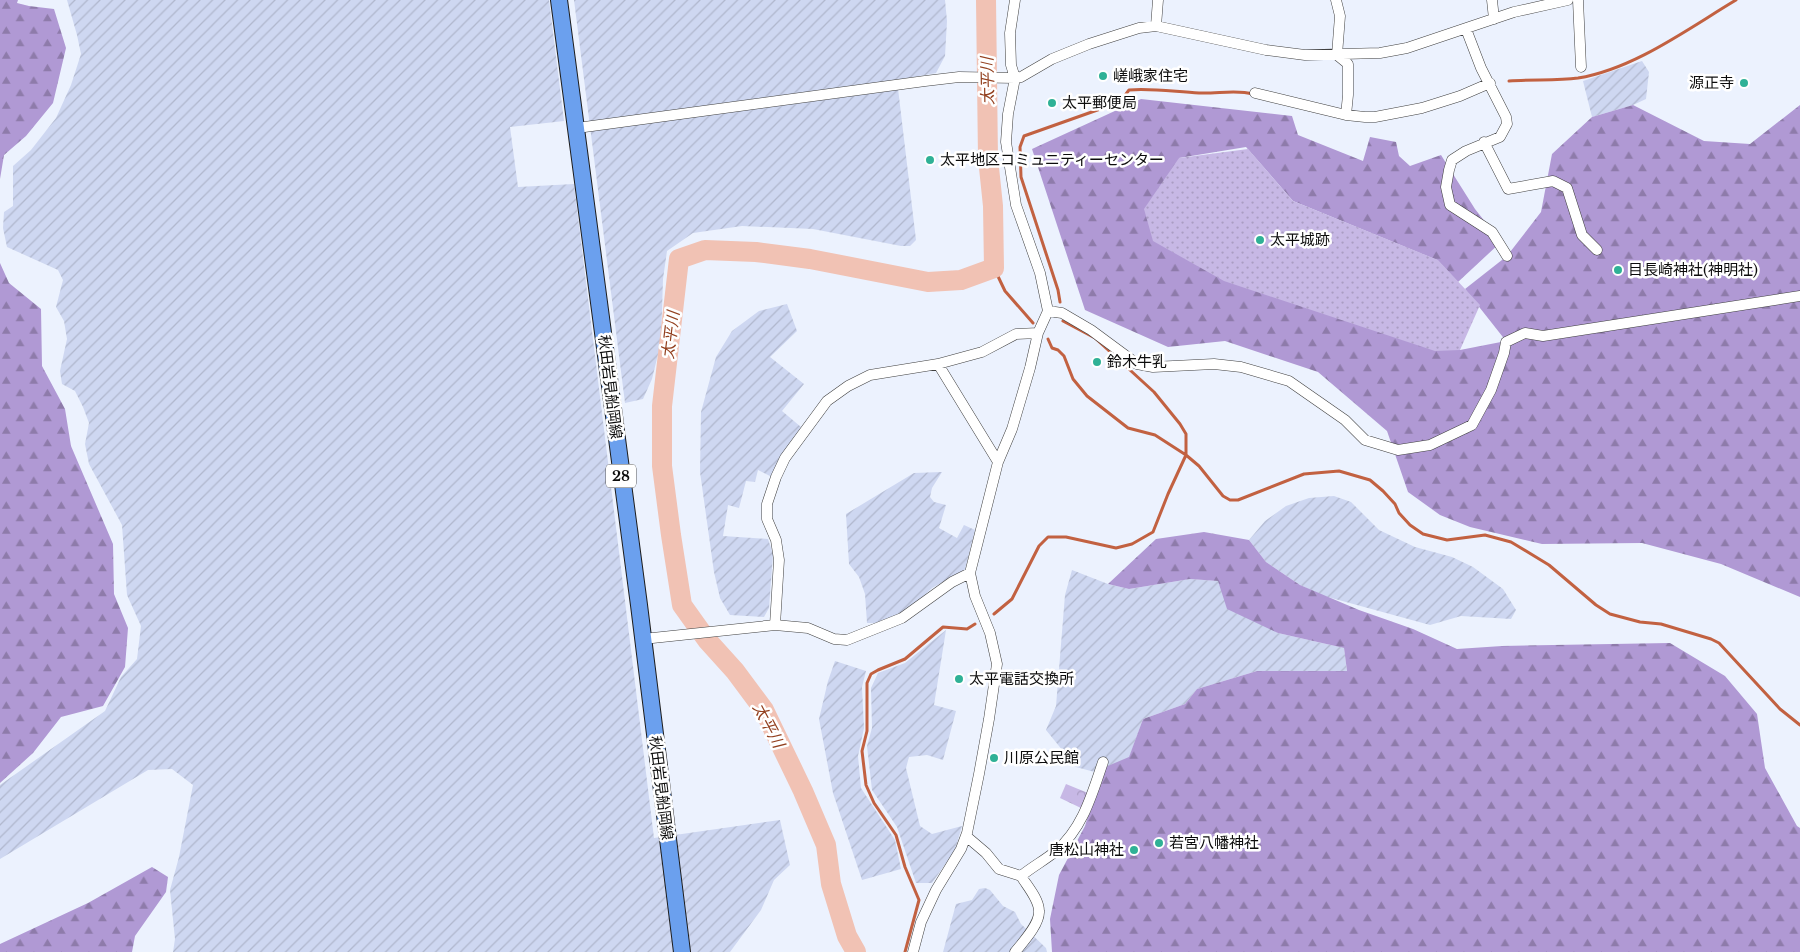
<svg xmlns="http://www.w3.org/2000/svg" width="1800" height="952" font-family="'Libre Baskerville','Noto Sans JP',serif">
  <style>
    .farmland { fill: url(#farmland-furrows) }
    .forest { fill: url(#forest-firs) }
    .park { fill: url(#park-crowns) }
    .garden { fill: url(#garden-dots) }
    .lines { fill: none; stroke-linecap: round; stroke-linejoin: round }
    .stream { stroke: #c26141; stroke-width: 3 }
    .river { stroke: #f1c2b4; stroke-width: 20 }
    .minor-casing { stroke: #3f3f3f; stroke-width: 11 }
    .primary-casing { stroke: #1d1d1d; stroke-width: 18 }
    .minor { stroke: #fff; stroke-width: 10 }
    .primary { stroke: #6ba0ee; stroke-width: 16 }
    .poi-dot { fill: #2fb196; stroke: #fff; stroke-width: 2 }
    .labels { text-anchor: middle; stroke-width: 5; stroke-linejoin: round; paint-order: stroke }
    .shield { fill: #fff; stroke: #555; stroke-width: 1 }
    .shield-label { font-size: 14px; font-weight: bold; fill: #0c0c0c }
    .poi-label { font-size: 15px; fill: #0c0c0c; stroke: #fff; text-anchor: start }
    .street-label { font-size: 15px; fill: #0c0c0c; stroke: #fff }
    .water-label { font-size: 16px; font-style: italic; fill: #93401f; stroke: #fff }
  </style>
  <defs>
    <pattern id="farmland-furrows" width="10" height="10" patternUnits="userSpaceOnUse" patternTransform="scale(1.25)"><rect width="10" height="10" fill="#ced7f1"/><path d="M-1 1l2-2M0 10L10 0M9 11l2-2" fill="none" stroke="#b0b7cd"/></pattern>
    <pattern id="forest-firs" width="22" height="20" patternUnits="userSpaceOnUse" patternTransform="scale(1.25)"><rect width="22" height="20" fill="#b099d4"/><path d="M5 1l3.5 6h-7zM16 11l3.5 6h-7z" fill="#8e7baa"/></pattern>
    <pattern id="park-crowns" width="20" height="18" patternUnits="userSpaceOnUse" patternTransform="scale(1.25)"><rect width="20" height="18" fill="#c7b8e5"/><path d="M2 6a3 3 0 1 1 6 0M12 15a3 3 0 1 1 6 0" fill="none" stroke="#aa9dc3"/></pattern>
    <pattern id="garden-dots" width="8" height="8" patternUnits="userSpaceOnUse" patternTransform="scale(1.25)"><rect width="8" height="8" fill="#c7b8e5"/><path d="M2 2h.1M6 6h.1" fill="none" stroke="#aa9dc3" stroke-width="1.8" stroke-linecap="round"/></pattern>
  </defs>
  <rect width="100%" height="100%" fill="#ecf2fe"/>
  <path class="farmland" d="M 67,0 L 549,0 L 564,121 L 510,127 L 518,187 L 574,184 L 654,838 L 780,820 L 790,865 L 774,880 L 761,910 L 730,952 L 173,952 L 175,939 L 170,890 L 179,857 L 193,785 L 172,769 L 148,770 L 0,859 L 0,785 L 105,711 L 121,677 L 137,659 L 141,626 L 127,595 L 122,525 L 89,464 L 85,444 L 89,423 L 83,407 L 75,391 L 62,384 L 60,371 L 67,339 L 64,321 L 56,307 L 63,280 L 58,270 L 7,247 L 3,228 L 4,212 L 13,206 L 13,166 L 31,150 L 56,118 L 71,85 L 81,54 L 77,35 Z
    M 574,0 L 945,0 L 947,21 L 945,56 L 936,73 L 897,80 L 916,240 L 910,246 L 901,246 L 813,229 L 742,226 L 693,233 L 667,251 L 663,279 L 661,342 L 652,379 L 643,399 L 625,403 Z
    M 1642,61 L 1649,72 L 1646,99 L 1633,105 L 1592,117 L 1583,81 Z
    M 787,304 L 797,331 L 770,357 L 804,384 L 782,411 L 801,427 L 787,447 L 772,477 L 758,470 L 755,482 L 746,481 L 739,508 L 728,505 L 723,536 L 768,539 L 773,554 L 769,608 L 764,617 L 730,615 L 720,598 L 714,572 L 700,472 L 701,412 L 716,357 L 732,331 L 759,311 Z
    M 942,472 L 932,488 L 930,497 L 934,502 L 946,505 L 939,528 L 957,538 L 964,525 L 975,530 L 965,570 L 932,588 L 907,612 L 875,623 L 867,623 L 865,594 L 859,577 L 849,564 L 846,514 L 914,473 Z
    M 1334,496 L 1351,502 L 1379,530 L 1415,547 L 1452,557 L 1473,567 L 1503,589 L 1516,610 L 1511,619 L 1461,616 L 1430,625 L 1324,596 L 1300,585 L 1266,562 L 1249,540 L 1265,521 L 1286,506 L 1309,498 Z
    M 1072,570 L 1108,584 L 1129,589 L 1190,579 L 1218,581 L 1278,633 L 1344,648 L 1347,671 L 1257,671 L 1197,689 L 1185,704 L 1143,719 L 1129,758 L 1104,768 L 1102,774 L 1076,767 L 1046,730 L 1056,706 L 1065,595 Z
    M 946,630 L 934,705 L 956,711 L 943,760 L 927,755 L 909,757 L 906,768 L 920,826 L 932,834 L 962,826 L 955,850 L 932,883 L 916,883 L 897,827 L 872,790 L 867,746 L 872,728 L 871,688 L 878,673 L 905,663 Z
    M 835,661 L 866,671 L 862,687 L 864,728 L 858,756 L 861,788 L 895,840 L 901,869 L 862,880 L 833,793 L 819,719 L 828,681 Z
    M 985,888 L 990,890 L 1003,906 L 1015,912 L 1021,924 L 1046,948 L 1047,952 L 943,952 L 956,904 L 972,900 L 979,889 Z"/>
  <path class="forest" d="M 0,0 L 18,0 L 17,3 L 29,6 L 54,9 L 66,48 L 53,103 L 26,136 L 4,155 L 0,179 Z
    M 1141,99 L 1292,116 L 1298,135 L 1363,161 L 1370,137 L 1396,142 L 1399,156 L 1410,166 L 1441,155 L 1475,209 L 1501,242 L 1458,282 L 1437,260 L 1293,201 L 1246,147 L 1179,158 L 1460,350 L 1506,341 L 1465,289 L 1507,256 L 1541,212 L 1552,154 L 1592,117 L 1633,105 L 1704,141 L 1750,144 L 1800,105 L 1800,597 L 1721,564 L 1642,543 L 1542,544 L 1470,527 L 1440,515 L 1408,492 L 1387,431 L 1318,372 L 1225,341 L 1168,347 L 1085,310 L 1032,149 Z
    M 0,263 L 9,283 L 41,309 L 42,366 L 65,409 L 71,446 L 113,544 L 114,594 L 128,628 L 125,667 L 103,706 L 61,717 L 33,753 L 0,783 Z
    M 1204,532 L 1249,540 L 1266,562 L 1300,585 L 1359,610 L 1413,629 L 1457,649 L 1502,646 L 1670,643 L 1725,676 L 1757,714 L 1765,768 L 1797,826 L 1800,828 L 1800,952 L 1052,952 L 1050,919 L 1059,875 L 1085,826 L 1103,768 L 1129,757 L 1143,719 L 1185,704 L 1197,689 L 1257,671 L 1347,671 L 1344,648 L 1278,633 L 1227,609 L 1218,581 L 1190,579 L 1129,589 L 1108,584 L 1156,539 Z
    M 152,867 L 168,877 L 166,892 L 135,936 L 132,952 L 0,952 L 0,944 L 88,903 Z"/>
  <path class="park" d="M 1066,784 L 1088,793 L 1081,808 L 1060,798 Z"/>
  <path class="garden" d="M 1248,149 L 1293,201 L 1438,260 L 1480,305 L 1460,350 L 1435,351 L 1224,281 L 1153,241 L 1144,209 L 1179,158 Z"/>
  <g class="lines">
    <path class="stream" d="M 1509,81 C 1532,79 1556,81 1578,78 C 1634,69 1689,28 1736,0
      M 994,268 L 1005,291 L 1033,323
      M 1060,302 L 1058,290 L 1021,177 L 1020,147 L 1024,136 L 1120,102 L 1129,90 C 1152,88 1176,92 1199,93 C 1217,94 1236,89 1253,94
      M 1048,339 L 1052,348 L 1058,350 L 1064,356 L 1073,379 L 1087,396 L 1128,428 L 1155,435 L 1186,455 L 1199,466 L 1223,496 L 1230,500 L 1238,500 L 1304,474 L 1339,471 L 1370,480 L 1383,491 L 1395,504 L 1399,513 L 1410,525 L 1423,534 L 1447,540 L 1485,535 L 1511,542 L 1549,565 L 1596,605 L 1610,614 L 1640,622 L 1661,624 L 1711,639 L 1719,643 L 1780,709 L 1800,725
      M 994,614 L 1012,599 L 1039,546 L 1048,537 L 1066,537 L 1116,548 L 1132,544 L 1153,532 L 1168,494 L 1186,455 L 1186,434 L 1180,424 L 1154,392 L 1095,338 L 1063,321
      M 905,952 L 919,900 L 905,867 L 896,835 L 874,803 L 866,785 L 862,751 L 867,731 L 867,683 L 871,674 L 878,670 L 905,659 L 943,627 L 967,629 L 975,624"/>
    <path class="river" d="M 856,952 L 847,936 L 831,884 L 826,845 L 803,791 L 764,710 L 735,671 L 707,640 L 682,605 L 671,535 L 662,466 L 662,406 L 679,259 L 705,250 L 756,252 L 810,259 L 928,282 L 961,280 L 994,268 L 993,206 L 988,158 L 986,0"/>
    <g class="minor-casing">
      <path id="minor" d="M 1336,0 L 1340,16 L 1337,55 L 1348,64 L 1348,95 L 1346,115 L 1365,117 L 1375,117 L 1422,108 L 1460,96 L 1490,83
        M 1492,0 L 1494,19
        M 1578,0 L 1581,67
        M 1156,26 L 1158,0
        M 1466,29 L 1481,68 L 1506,117 L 1507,124 L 1500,137 L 1466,151 L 1452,160 L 1449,170 L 1446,187 L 1450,205 L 1492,232 L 1507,256
        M 1255,93 L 1346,115
        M 577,128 L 925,81 L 959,77 L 1015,78 L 1021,77 L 1052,59 L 1089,44 L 1139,28 L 1156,26 L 1266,50 L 1305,55 L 1380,53 L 1407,48 L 1514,12 L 1568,0
        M 1484,142 L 1508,189 L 1553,181 L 1567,188 L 1582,235 L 1597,250
        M 1048,311 L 1062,313 L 1091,330 L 1137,364 L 1153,367 L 1214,364 L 1241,367 L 1289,381 L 1345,420 L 1365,440 L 1398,450 L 1430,445 L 1472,425 L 1491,390 L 1504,353 L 1506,342 L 1525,333 L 1543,336 L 1800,296
        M 938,364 L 998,462
        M 775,625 L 779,560 L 776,540 L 767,519 L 767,504 L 776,477 L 785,458 L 827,401 L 848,386 L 870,375 L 938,364 L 982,352 L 1016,334 L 1038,333
        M 643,639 L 775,625 L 808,628 L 834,639 L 847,640 L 902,618 L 952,582 L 970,573
        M 966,836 L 986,853 L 999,869 L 1021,876 C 1032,867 1045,860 1056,851 C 1083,828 1092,794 1103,762
        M 913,952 L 921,922 L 936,890 L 961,849 L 967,833 L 979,774 L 989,719 L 997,664 L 990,633 L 975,596 L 970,573 L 998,462 L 1012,429 L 1030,368 L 1038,333 L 1048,311 L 1040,273 L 1016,205 L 1006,142 L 1008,114 L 1015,78 L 1011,65 L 1010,33 L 1015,0
        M 1015,952 C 1023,942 1040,924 1039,911 C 1039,899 1027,886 1021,876"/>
    </g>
    <g class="primary-casing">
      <path id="primary" d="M 559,0 L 639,605 L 682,952"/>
    </g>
    <use href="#minor" class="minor"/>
    <use href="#primary" class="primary"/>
  </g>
  <g class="poi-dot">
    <circle cx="1103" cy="76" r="5"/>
    <circle cx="1744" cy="83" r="5"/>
    <circle cx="1052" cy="103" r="5"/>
    <circle cx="930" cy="160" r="5"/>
    <circle cx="1260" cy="240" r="5"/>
    <circle cx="1618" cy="270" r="5"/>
    <circle cx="1097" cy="362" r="5"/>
    <circle cx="959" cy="679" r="5"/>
    <circle cx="994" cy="758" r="5"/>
    <circle cx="1159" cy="843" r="5"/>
    <circle cx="1134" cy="850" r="5"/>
  </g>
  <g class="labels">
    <rect class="shield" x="606" y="464.5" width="30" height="23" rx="4"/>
    <g class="shield-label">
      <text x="621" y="481">28</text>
    </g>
    <g class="poi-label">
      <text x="1113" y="81">嵯峨家住宅</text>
      <text x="1734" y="88" text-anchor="end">源正寺</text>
      <text x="1062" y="108">太平郵便局</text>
      <text x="940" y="165">太平地区コミュニティーセンター</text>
      <text x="1270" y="245">太平城跡</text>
      <text x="1628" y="275">目長崎神社(神明社)</text>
      <text x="1107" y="367">鈴木牛乳</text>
      <text x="969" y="684">太平電話交換所</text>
      <text x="1004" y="763">川原公民館</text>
      <text x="1169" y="848">若宮八幡神社</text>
      <text x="1124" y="855" text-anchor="end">唐松山神社</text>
    </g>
    <g class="street-label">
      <text transform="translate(610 387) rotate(83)" y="5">秋田岩見船岡線</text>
      <text transform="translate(661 788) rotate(83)" y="5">秋田岩見船岡線</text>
    </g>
    <g class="water-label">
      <text transform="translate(987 81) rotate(-91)" y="6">太平川</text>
      <text transform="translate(670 335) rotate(-83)" y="6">太平川</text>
      <text transform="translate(769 725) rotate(62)" y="6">太平川</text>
    </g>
  </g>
</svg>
